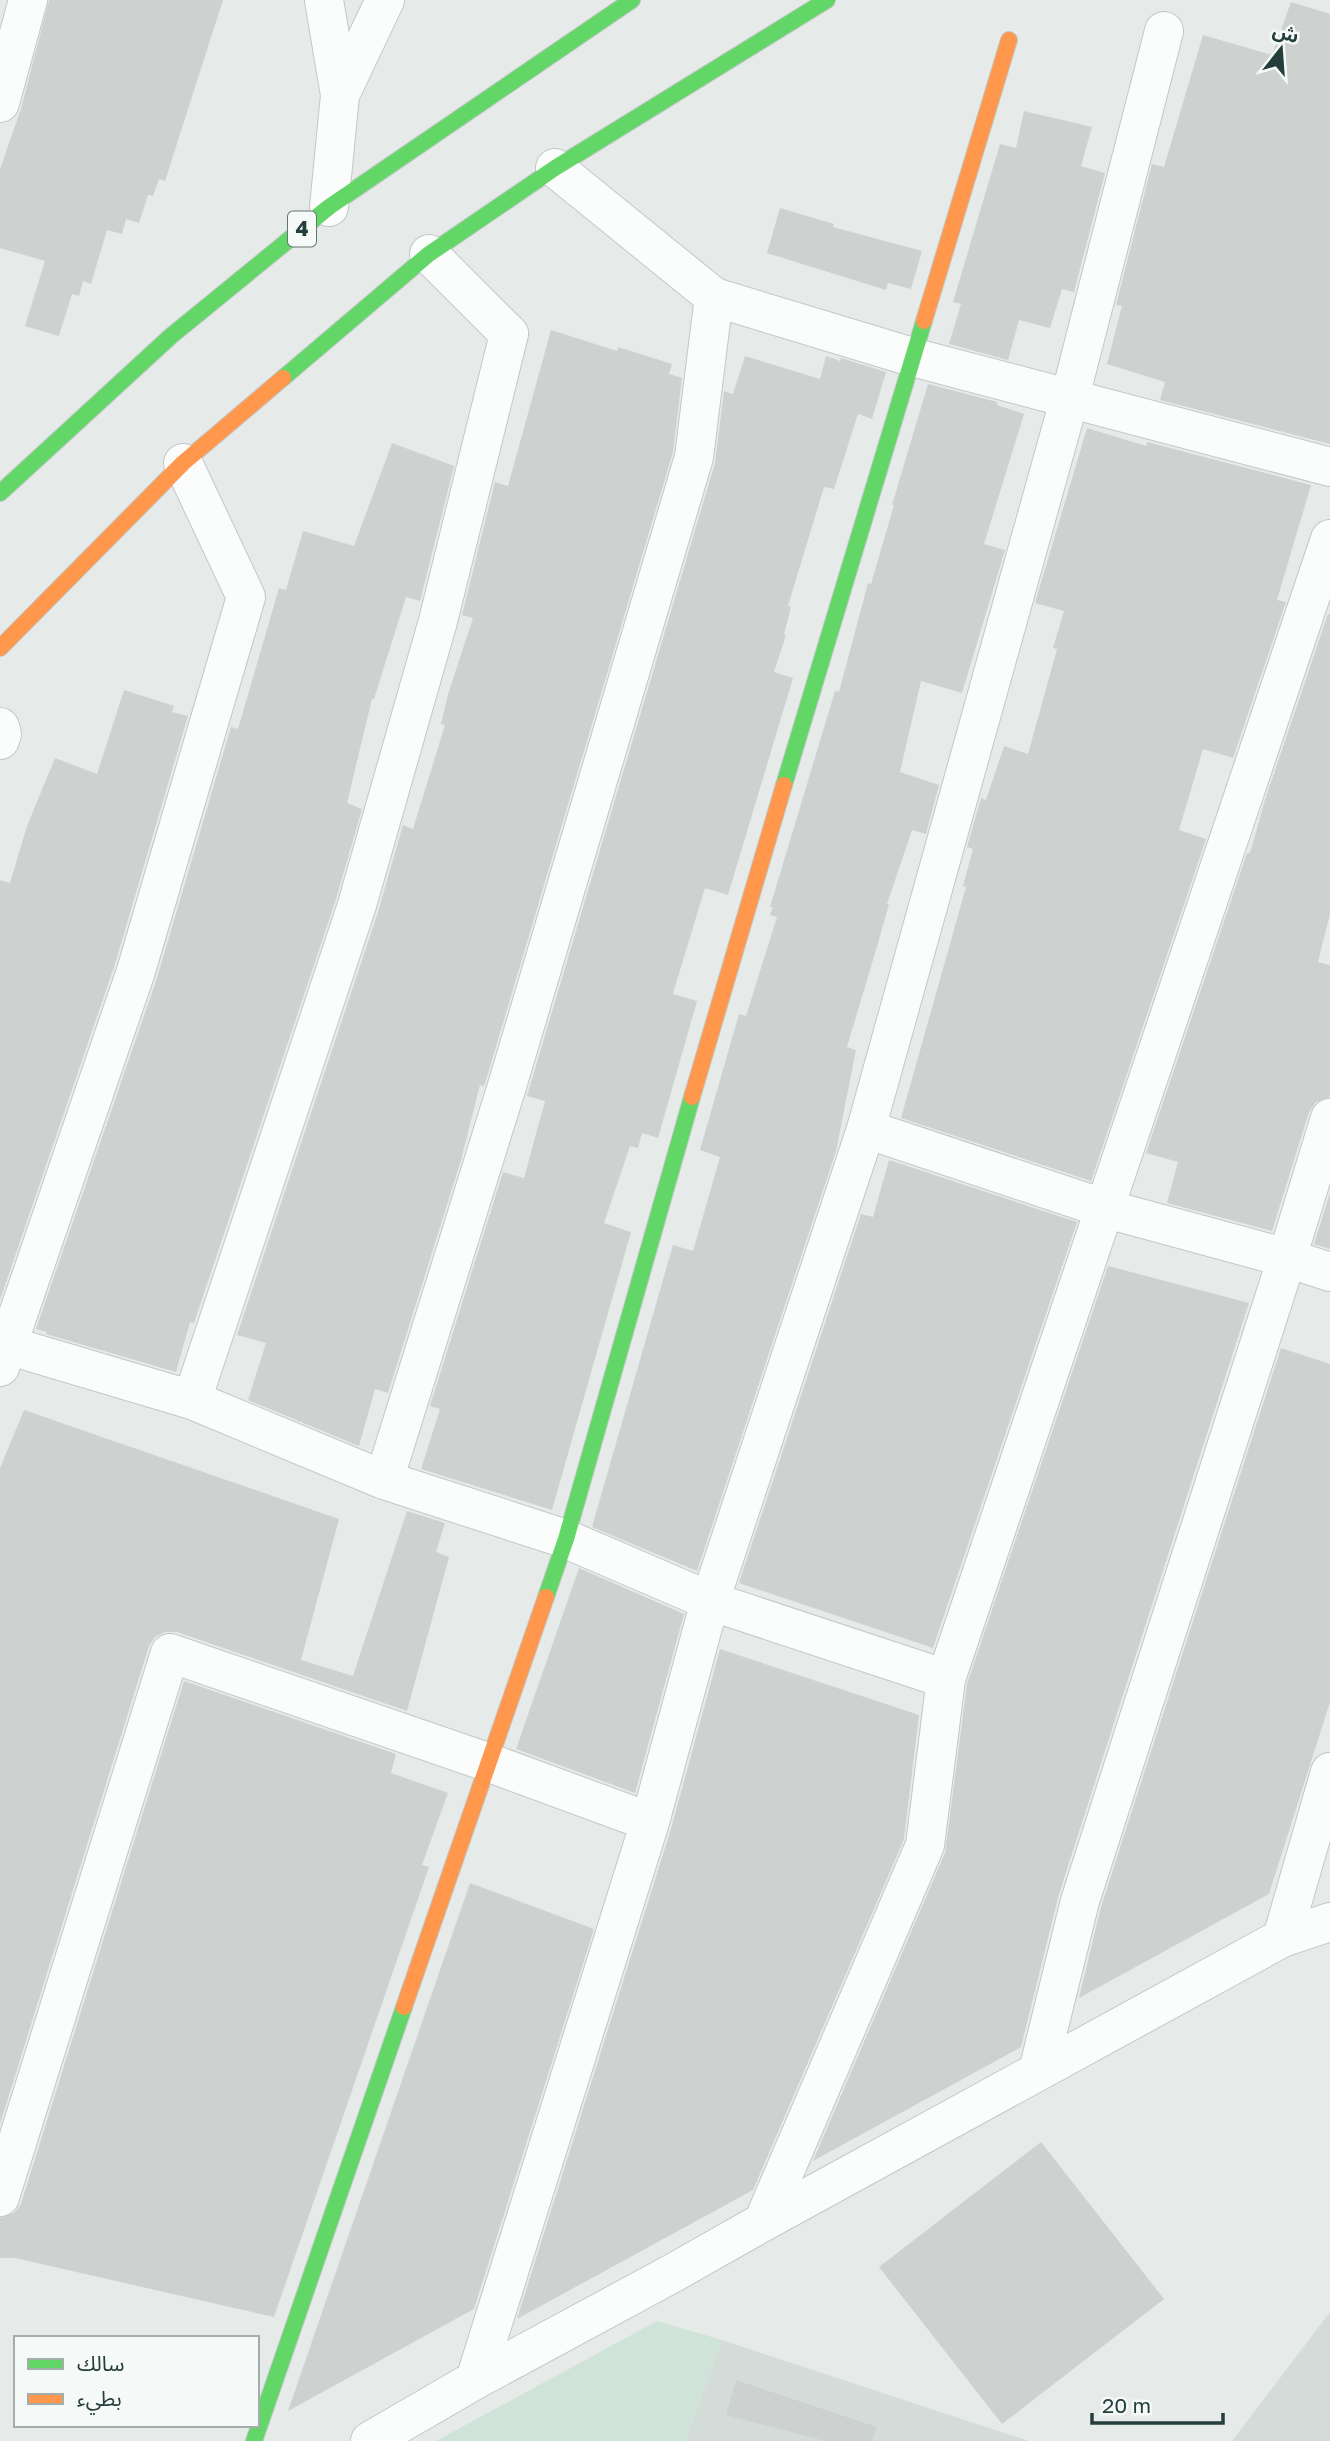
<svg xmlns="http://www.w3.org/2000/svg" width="1330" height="2441" font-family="'Golos Text','Noto Sans Arabic',sans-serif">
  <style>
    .built { fill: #d4dcda }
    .green { fill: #d0e3d8 }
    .building { fill: #cdd2d1 }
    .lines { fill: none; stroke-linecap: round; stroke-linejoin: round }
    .street-casing { stroke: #c3c8c6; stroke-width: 40 }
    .fast-casing { stroke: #c2c8c7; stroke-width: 18 }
    .slow-casing { stroke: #c2c8c7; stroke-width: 18 }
    .street { stroke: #fbfcfc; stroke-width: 38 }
    .fast { stroke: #63d668; stroke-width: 16 }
    .slow { stroke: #ff974d; stroke-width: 16 }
    .labels { text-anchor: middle; stroke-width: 5; stroke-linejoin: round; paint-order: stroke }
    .shield { fill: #f5f9f8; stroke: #637674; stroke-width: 2 }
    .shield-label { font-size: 21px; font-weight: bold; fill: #243e3b }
  </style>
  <rect width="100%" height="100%" fill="#e6ebe9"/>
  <path class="built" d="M 1330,2312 L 1330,2441 L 1232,2441 Z
    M 722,2340 L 1029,2441 L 685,2441 Z"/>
  <path class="green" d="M 657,2321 L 722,2340 L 685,2441 L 436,2441 Z"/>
  <path class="building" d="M 49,0 L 223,0 L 165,181 L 159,179 L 153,196 L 148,195 L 139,223 L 126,219 L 122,234 L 107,230 L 91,284 L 83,281 L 79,296 L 72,294 L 59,336 L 25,326 L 45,261 L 0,248 L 0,169 L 21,109 Z
    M 1291,2 L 1330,14 L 1330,444 L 1160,400 L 1165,382 L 1107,364 L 1122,306 L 1116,305 L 1152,164 L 1164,167 L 1203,35 L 1272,55 Z
    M 1024,111 L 1092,127 L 1081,166 L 1105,173 L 1074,292 L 1062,289 L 1050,328 L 1019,320 L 1008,360 L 949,344 L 961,304 L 953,302 L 1000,144 L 1016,148 Z
    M 780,208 L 834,224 L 833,227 L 922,251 L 911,289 L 888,283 L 886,290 L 767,253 Z
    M 551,330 L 617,351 L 618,347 L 672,364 L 669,374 L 682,378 L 673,452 L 486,1080 L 484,1086 L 480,1085 L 461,1160 L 388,1393 L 375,1389 L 359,1446 L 248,1400 L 266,1343 L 237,1335 L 378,912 L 403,825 L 413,829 L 445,725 L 441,724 L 448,694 L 473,618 L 462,615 L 495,482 L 508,486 Z
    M 745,356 L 820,379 L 826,356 L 840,361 L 841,358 L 886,372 L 872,419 L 858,414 L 834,489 L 824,487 L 788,606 L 791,607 L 784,634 L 786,635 L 774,672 L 793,678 L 728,895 L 705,888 L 674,990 L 673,994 L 697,1001 L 658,1138 L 642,1133 L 638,1148 L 630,1146 L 604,1223 L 631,1232 L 552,1510 L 421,1469 L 440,1409 L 430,1406 L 503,1172 L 524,1178 L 545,1101 L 527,1096 L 715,463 L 724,391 L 733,394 Z
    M 928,384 L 997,402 L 997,405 L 1024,414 L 984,544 L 1005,550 L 962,693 L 921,681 L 900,772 L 939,785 L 926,834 L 912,830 L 887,904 L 889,904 L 876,950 L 847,1047 L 856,1050 L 836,1151 L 697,1571 L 592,1527 L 673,1245 L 693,1251 L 720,1157 L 700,1150 L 739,1014 L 746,1016 L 777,917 L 770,915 L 773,907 L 770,907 L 835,691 L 839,692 L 867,587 L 868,583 L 871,584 L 894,505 L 892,505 Z
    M 1087,428 L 1146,446 L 1147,442 L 1311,485 L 1277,600 L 1286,602 L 1233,758 L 1203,749 L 1179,830 L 1206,839 L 1091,1181 L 901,1118 L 966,887 L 963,886 L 973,849 L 967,847 L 981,798 L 986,800 L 1004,746 L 1028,754 L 1057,649 L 1053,648 L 1064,611 L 1035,603 Z
    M 392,443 L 454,466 L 420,601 L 406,597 L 374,699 L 372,699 L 347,803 L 362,809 L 336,899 L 194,1323 L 190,1322 L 176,1372 L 46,1334 L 47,1332 L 36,1329 L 157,978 L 231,727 L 238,729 L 279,588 L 286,590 L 303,531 L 354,546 Z
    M 1328,614 L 1330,614 L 1330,914 L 1318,962 L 1330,965 L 1330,1097 L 1316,1102 L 1309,1112 L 1272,1231 L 1167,1203 L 1178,1162 L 1146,1153 L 1247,853 L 1250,853 L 1265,800 Z
    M 124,690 L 174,706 L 172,712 L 188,716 L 115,964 L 0,1300 L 0,880 L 10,883 L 27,826 L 55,758 L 97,774 Z
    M 889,1160 L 1077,1222 L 933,1648 L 739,1583 L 861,1214 L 873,1217 Z
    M 1330,1193 L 1330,1249 L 1314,1244 Z
    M 1108,1266 L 1249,1303 L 1059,1894 L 1021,2047 L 813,2161 L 945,1853 L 967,1684 Z
    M 1281,1348 L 1330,1364 L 1330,1702 L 1269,1894 L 1079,1998 L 1101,1907 Z
    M 24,1410 L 339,1519 L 301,1660 L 353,1676 L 407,1511 L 445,1523 L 436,1552 L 449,1557 L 407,1711 L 177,1632 L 165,1632 L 155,1637 L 149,1646 L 0,2124 L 0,1468 Z
    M 579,1568 L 684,1614 L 635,1793 L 516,1749 Z
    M 720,1649 L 919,1715 L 904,1839 L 753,2190 L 517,2319 L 671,1829 Z
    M 184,1681 L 396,1754 L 391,1773 L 448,1793 L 422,1865 L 429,1867 L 274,2317 L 15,2258 L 0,2258 L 0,2218 L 14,2213 L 21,2204 Z
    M 470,1883 L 594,1929 L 474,2309 L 288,2411 Z
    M 1041,2142 L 1164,2299 L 1002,2424 L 879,2267 Z
    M 736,2380 L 877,2427 L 872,2441 L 825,2441 L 726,2415 Z"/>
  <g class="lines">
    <g class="street-casing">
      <path id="street" d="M 324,0 L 340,95
        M 0,103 L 28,0
        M 555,168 L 714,297 L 912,357 L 1330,467
        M 329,207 L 340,95 L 385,0
        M 0,727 L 2,734 L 0,740
        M 866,1129 L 1103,1208 L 1287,1258 L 1330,1272
        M 0,1343 L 192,1400 L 384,1480 L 566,1539 L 710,1601 L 946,1679
        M 0,1367 L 136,971 L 246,597 L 183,463
        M 192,1400 L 357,905 L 438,621 L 509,334 L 429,254
        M 384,1480 L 507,1086 L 694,457 L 714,297
        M 1282,1938 L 1330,1772
        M 1038,2071 L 1080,1901 L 1287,1258 L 1330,1118
        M 0,2197 L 170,1653 L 490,1763 L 650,1822
        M 763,2222 L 925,1845 L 946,1679 L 1330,539
        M 475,2380 L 650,1822 L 710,1601 L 866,1129 L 1070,397 L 1164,31
        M 370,2441 L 475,2380 L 673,2273 L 763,2222 L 1282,1938 L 1330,1922"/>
    </g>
    <g class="fast-casing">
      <path id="fast" d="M 283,378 L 429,254 L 555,168 L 827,0
        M 0,493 L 171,336 L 329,207 L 632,0
        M 784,785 L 924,321
        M 546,1597 L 566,1539 L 692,1097
        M 254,2441 L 404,2007"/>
    </g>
    <g class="slow-casing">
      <path id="slow" d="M 924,321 L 1009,40
        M 0,648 L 183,463 L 283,378
        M 692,1097 L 784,785
        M 404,2007 L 546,1597"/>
    </g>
    <use href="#street" class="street"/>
    <use href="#fast" class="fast"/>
    <use href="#slow" class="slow"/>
  </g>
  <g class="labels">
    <rect class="shield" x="288" y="211.5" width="28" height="35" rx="5"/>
    <g class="shield-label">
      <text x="302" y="236">4</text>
    </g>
  </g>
  <rect x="14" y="2336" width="245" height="91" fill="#f5f9f8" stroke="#a1aeac" stroke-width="2"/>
  <rect x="28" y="2359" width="35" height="10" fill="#63d668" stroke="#a1aeac" stroke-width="2"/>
  <text x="77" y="2371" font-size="21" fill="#243e3b">سالك</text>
  <rect x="28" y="2394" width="35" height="10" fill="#ff974d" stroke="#a1aeac" stroke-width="2"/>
  <text x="77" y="2406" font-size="21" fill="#243e3b">بطيء</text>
  <g transform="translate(1281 49) rotate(17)" stroke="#f5f9f8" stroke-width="5" paint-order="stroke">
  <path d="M0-5L12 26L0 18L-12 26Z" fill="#243e3b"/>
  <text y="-10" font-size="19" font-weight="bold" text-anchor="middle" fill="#243e3b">ش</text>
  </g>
  <path d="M1092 2413v10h131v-10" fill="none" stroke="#243e3b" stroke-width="3.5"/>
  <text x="1102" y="2413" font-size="21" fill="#243e3b" stroke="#f5f9f8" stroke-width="5" paint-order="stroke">20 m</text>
</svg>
